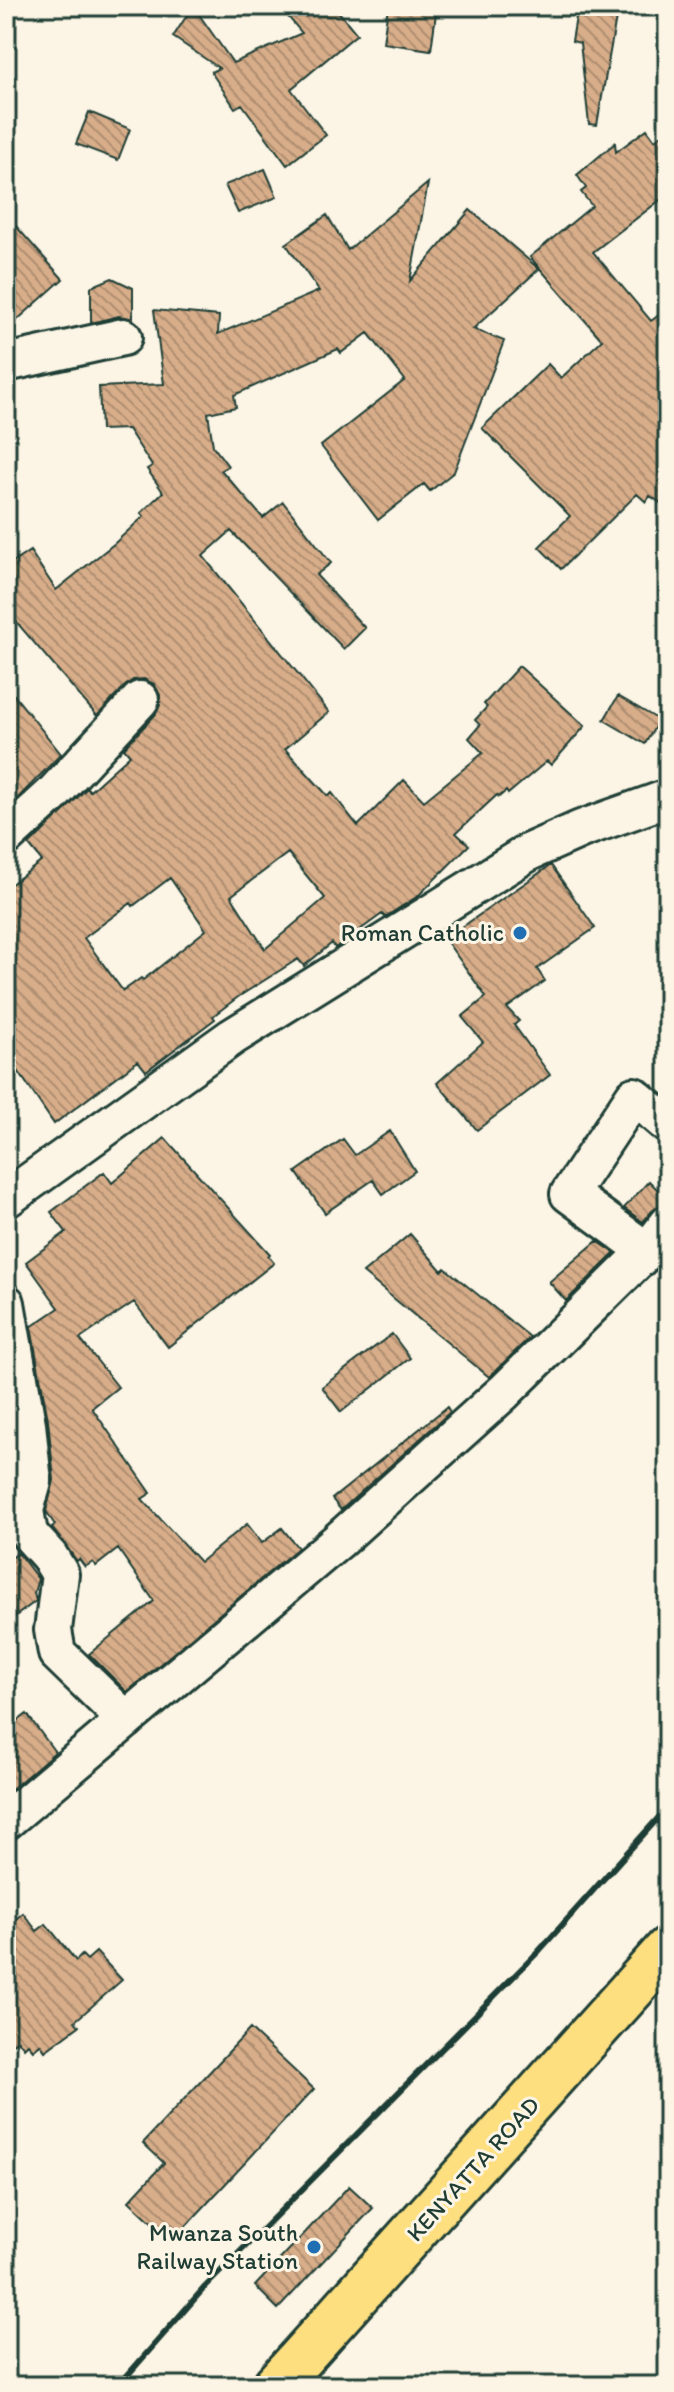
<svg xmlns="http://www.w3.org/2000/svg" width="674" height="2392" font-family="Itim,sans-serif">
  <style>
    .building { fill: url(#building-back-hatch); stroke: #1f3d34; stroke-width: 2; fill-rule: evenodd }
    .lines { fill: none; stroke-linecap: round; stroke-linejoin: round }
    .minor-casing { stroke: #1f3d34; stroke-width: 42 }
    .highway-casing { stroke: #1f3d34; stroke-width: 50 }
    .minor { stroke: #fcf5e5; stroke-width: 36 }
    .highway { stroke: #fddf80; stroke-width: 44 }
    .rail { stroke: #1f3d34; stroke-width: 6 }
    .poi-dot { fill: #1f6fb2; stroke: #fcf5e5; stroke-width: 3 }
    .labels { text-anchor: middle; stroke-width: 6; stroke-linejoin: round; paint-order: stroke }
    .poi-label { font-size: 24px; fill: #1f3d34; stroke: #fcf5e5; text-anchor: end }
    .street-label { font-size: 24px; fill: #1f3d34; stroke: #fcf5e5 }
  </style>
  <defs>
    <pattern id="building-back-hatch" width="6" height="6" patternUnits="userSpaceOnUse" patternTransform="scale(2)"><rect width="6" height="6" fill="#d8ad89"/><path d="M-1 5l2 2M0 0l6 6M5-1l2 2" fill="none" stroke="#af8e71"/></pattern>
  </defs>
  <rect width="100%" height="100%" fill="#fcf5e5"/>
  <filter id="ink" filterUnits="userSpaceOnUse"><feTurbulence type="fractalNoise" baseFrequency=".0125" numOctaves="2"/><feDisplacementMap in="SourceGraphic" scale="16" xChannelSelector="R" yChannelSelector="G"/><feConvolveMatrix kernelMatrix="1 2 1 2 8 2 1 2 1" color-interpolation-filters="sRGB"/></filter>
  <g filter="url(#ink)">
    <path class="building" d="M 193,6 L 233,63 L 302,33 L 279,6 L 334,6 L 357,34 L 291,89 L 326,135 L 287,165 L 242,104 L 235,108 L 211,72 L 219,68 L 173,37 Z
      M 388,6 L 437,6 L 431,50 L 383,43 Z
      M 577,11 L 616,18 L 597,125 L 589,124 L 580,43 L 572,41 Z
      M 89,112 L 130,129 L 118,160 L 76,144 Z
      M 647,129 L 655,140 L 668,130 L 668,168 L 661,174 L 668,183 L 668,194 L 593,252 L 651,321 L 668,308 L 668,508 L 650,496 L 646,502 L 637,494 L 561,569 L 539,547 L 570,516 L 482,428 L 548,364 L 561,378 L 602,340 L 530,257 L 592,206 L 581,192 L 586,188 L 577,175 L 615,143 L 616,152 Z
      M 265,169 L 277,197 L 238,213 L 225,185 Z
      M 428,183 L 410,281 L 470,210 L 539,269 L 473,329 L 504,341 L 454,472 L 430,491 L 424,484 L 378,520 L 321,446 L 405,380 L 368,333 L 341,353 L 338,349 L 234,395 L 236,407 L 208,413 L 213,446 L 228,466 L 221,470 L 263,518 L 283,502 L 331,563 L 316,575 L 365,628 L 344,649 L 231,531 L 203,556 L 329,712 L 285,749 L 328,796 L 332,793 L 358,826 L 404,780 L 424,801 L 483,753 L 469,738 L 480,725 L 475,720 L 487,707 L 484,704 L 519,666 L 585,726 L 551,765 L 547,761 L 508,794 L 506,791 L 499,797 L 497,795 L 456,833 L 469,845 L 418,896 L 385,917 L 382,914 L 335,948 L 332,943 L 304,966 L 298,959 L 238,997 L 213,1016 L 215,1019 L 146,1071 L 138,1061 L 54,1124 L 6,1053 L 6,888 L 42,861 L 29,845 L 87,788 L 90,791 L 130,755 L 124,748 L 156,714 L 160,705 L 160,695 L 154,684 L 144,679 L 133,680 L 125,686 L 97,716 L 6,610 L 6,567 L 30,551 L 56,590 L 115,543 L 144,516 L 141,513 L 163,492 L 147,469 L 152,466 L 128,429 L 101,430 L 99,387 L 164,384 L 154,310 L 219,316 L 218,334 L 319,291 L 286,244 L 327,215 L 348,250 ZM 288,853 L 325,898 L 265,949 L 231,896 ZM 170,878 L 206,930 L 143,980 L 141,978 L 123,991 L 84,938 L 131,903 L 133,906 Z
      M 6,215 L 63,279 L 6,330 Z
      M 112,278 L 133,288 L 133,319 L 119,316 L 91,323 L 91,287 Z
      M 6,685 L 61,754 L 13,803 L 6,794 Z
      M 618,696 L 659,720 L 645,744 L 604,720 Z
      M 551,865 L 595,928 L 537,969 L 545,981 L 507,1008 L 519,1021 L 514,1025 L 550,1075 L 477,1130 L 437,1083 L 483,1042 L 462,1017 L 486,997 L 445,939 Z
      M 390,1131 L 415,1171 L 383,1194 L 373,1180 L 325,1213 L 296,1172 L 343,1139 L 355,1155 Z
      M 165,1138 L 270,1254 L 268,1256 L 274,1263 L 168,1347 L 134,1302 L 80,1339 L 118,1387 L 92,1408 L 151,1493 L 142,1499 L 200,1562 L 247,1524 L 262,1543 L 282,1528 L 298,1548 L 127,1692 L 89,1654 L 154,1601 L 118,1549 L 96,1566 L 93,1562 L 85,1567 L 79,1559 L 77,1561 L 52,1528 L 55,1525 L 46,1511 L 54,1480 L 48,1420 L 31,1327 L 59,1308 L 26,1262 L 66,1232 L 51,1212 L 104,1172 L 112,1183 Z
      M 649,1181 L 668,1200 L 652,1211 L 643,1222 L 624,1208 Z
      M 410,1234 L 442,1271 L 445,1268 L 530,1337 L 489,1377 L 363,1273 Z
      M 597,1241 L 615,1253 L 566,1301 L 549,1282 Z
      M 392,1334 L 410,1358 L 341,1412 L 322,1387 Z
      M 447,1407 L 450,1412 L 341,1510 L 332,1499 Z
      M 18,1553 L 38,1579 L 34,1593 L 36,1601 L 6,1623 L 6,1555 L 9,1560 Z
      M 27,1714 L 55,1752 L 6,1794 L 6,1730 Z
      M 23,1913 L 37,1931 L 46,1924 L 76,1961 L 82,1955 L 87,1960 L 96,1952 L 122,1980 L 75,2021 L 79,2026 L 45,2051 L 40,2044 L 33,2050 L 28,2044 L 24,2048 L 18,2040 L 6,2049 L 6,1927 Z
      M 250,2029 L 314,2089 L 172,2241 L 129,2201 L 164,2163 L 143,2143 Z
      M 349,2186 L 373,2208 L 278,2309 L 255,2286 Z"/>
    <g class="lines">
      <g class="minor-casing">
        <path id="minor" d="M 6,363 L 123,337
          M 6,837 L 52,795 L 140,700
          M 6,1199 L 232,1037 L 529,852 L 581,829 L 668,798
          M 647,1251 L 569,1194 L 634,1096 L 668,1125
          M 6,1303 L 27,1424 L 33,1482 L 25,1510 L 29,1534 L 49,1556 L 60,1574 L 53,1630 L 57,1653 L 126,1720
          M 6,1821 L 338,1541 L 504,1392 L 647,1251 L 668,1224"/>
      </g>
      <g class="highway-casing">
        <path id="highway" d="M 275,2386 L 668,1949"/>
      </g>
      <use href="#minor" class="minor"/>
      <use href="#highway" class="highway"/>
      <path class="rail" d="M 118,2386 L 205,2287 L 538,1952 L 668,1807"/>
    </g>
  </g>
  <g class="poi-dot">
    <circle cx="520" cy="933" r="8"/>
    <circle cx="314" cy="2247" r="8"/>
  </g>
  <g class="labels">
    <g class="poi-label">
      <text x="504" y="941">Roman Catholic</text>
      <text x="298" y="2241">Mwanza South<tspan x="298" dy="28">Railway Station</tspan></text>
    </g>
    <g class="street-label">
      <text transform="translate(473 2169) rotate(-48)" y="8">KENYATTA ROAD</text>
    </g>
  </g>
  <rect width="674" height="2392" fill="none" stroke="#fcf5e5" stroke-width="32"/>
  <rect x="16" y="16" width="642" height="2360" fill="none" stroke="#1f3d34" stroke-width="3" filter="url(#ink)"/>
</svg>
